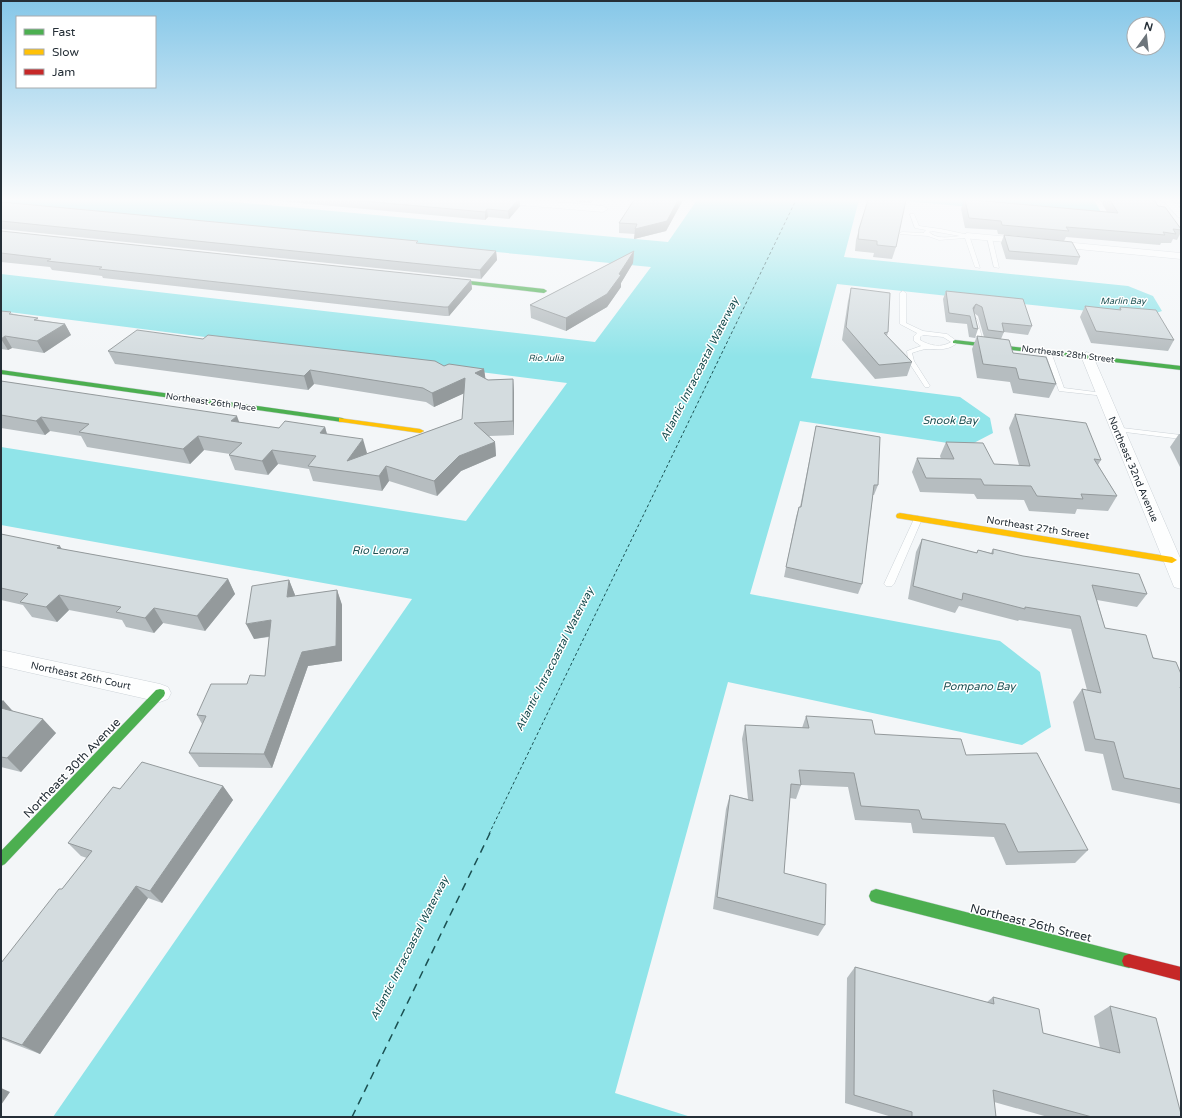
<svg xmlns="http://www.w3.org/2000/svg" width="1182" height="1118" font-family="'Varela Round',sans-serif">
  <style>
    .water { fill: #90e4e9 }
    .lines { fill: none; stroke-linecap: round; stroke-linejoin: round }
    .ferry-far1 { stroke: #1b5052; stroke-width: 1; stroke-dasharray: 3 2.5; stroke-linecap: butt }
    .ferry { stroke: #1b5052; stroke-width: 1.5; stroke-dasharray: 8 6; stroke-linecap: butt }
    .lane-casing { stroke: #cdd3d8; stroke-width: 1 }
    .street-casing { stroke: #cdd3d8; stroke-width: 1 }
    .fast-casing { stroke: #cdd3d8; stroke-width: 1 }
    .slow-casing { stroke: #cdd3d8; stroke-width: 1 }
    .jam-casing { stroke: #cdd3d8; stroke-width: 1 }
    .lane { fill: #fdfefe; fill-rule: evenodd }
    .street { fill: #fdfefe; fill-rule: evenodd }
    .fast { fill: #4caf50; fill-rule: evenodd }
    .slow { fill: #ffc107; fill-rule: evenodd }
    .jam { fill: #c62828; fill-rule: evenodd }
    .wall { fill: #b6bdc0 }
    .shaded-wall { fill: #949a9c }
    .building { fill: #d4dcdf; stroke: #949a9c }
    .labels { text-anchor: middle; stroke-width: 3; stroke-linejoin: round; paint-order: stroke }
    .far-water-label { font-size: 9px; font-style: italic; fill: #1b5052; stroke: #fff }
    .far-street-label { font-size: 9px; fill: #252f37; stroke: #fff }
    .street-label { font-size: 10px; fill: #252f37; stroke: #fff }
    .water-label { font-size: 11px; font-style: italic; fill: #1b5052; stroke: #fff }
    .near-street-label { font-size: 12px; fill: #252f37; stroke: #fff }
  </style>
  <rect width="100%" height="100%" fill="#f3f6f8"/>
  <path class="water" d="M 1,200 L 212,200 L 668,242 L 697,200 L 859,200 L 844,257 L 1128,286 L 1153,296 L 1162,311 L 1145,317 L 837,284 L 811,378 L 960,397 L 990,418 L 993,433 L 968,446 L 800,421 L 750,594 L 1000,641 L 1040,672 L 1051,727 L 1022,745 L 728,682 L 615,1093 L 691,1117 L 53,1117 L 412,599 L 1,525 L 1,447 L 466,521 L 567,383 L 1,311 L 1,274 L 595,342 L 651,267 L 1,204 Z
    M 895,200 L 1094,200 L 1102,214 L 1088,218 Z"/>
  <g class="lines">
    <path class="ferry-far1" d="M 489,834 L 796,200"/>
    <path class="ferry" d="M 352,1117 L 490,833"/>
    <g class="lane-casing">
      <path id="lane" d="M 1169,204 L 1181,204 L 1181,206 L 1171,206 Z
        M 910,214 L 914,214 L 919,226 L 941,229 L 969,235 L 980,268 L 975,267 L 965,238 L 939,240 L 928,236 L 900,234 L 900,233 L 902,232 L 924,233 L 924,232 L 926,230 L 915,228 ZM 932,231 L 960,236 C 949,237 937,240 929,232 Z
        M 987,237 L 992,238 L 999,268 L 994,267 Z
        M 903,291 L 906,293 L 906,323 L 923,331 L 947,334 L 958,342 C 949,351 939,349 928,349 C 923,349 918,351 912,353 L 914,361 L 930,386 L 929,387 L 925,387 L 908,361 L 907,351 L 921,346 L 914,341 L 914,336 L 917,333 L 900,324 L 900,293 ZM 923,335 L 943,337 L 951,342 C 941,348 930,346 920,340 L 920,337 Z
        M 974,317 L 977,319 L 984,345 L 983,346 L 978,345 L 971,319 Z
        M 1048,350 L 1051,352 L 1064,388 L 1103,393 L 1106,395 L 1105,396 L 1059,391 L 1045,352 Z
        M 1114,427 L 1181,435 L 1181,439 L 1117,431 L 1113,429 Z
        M 918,516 L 922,519 L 894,584 L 892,586 L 886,586 L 884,584 L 914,519 Z"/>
    </g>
    <g class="street-casing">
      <path id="street" d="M 493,200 L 531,200 L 603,206 L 608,209 L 603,212 L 497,203 Z
        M 1163,200 L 1172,200 L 1181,209 L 1181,218 L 1178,217 Z
        M 967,233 L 1181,253 L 1181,259 L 963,238 L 962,236 Z
        M 1087,352 L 1093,356 L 1181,560 L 1181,589 L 1174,587 L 1172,582 L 1081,356 Z
        M 1,650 L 160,684 L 168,687 L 171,693 L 168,699 L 160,702 L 1,666 Z"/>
    </g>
    <g class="fast-casing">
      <path id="fast" d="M 442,278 L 544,289 L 547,291 L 544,293 L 440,281 L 440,279 Z
        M 955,340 L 1181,366 L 1181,370 L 953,343 L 953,341 Z
        M 1,370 L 342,418 L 346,420 L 342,422 L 1,374 Z
        M 160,689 L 164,690 L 165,693 L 164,696 L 5,864 L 1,866 L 1,851 L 156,690 Z
        M 876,889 L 1129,954 L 1134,956 L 1136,961 L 1134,966 L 1129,968 L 876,903 L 871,901 L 869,896 L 871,891 Z"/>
    </g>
    <g class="slow-casing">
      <path id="slow" d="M 339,418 L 420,429 L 424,431 L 420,433 L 342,422 L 339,422 Z
        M 900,513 L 1172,557 L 1177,560 L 1172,563 L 897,518 L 896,516 L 897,514 Z"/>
    </g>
    <g class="jam-casing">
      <path id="jam" d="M 1129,954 L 1181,967 L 1181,981 L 1124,966 L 1122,961 L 1124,956 Z"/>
    </g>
    <use href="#lane" class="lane"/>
    <use href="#street" class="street"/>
    <use href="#fast" class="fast"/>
    <use href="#slow" class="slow"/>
    <use href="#jam" class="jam"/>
  </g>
  <path class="wall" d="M 267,200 L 520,200 L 520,206 L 509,219 L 488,217 L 485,220 Z
    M 575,200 L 593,200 L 591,203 L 578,202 Z
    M 634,200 L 683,200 L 666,231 L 634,239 L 635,234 L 619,233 L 619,223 Z
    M 964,200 L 973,200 L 1107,212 L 1100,200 L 1154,200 L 1158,206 L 1181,229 L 1181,232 L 1177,240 L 1173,239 L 1171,243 L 1161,243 L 1160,245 L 1066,237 L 1064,241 L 998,234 L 997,230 L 965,228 L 961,209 Z
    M 1,202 L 496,251 L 497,260 L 481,279 L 1,229 Z
    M 859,229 L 896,247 L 892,259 L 873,257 L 874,253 L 855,251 L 856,240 Z
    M 1,231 L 471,280 L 472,289 L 449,316 L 445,316 L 103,278 L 102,276 L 52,270 L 50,267 L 1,262 Z
    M 1004,235 L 1080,257 L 1077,265 L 1006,259 L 1001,243 Z
    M 634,251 L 633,263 L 621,283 L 621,287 L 607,307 L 566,331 L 531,318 L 530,305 Z
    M 851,288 L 888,332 L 887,336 L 912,362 L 907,376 L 875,379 L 842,340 L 848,301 Z
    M 946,291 L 1032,326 L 1028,335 L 1004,332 L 1001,339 L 1013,353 L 1056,384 L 1049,398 L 1013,393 L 1010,382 L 977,378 L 972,349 L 977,336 L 984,337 L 978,316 L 974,313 L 978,329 L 975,338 L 969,337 L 967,324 L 946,322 L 943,299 Z
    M 1085,306 L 1118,310 L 1120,307 L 1174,340 L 1168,351 L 1091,343 L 1080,317 Z
    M 1,311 L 40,320 L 65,324 L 71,335 L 44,353 L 12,348 L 8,350 L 1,349 Z
    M 203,339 L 444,366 L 484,369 L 485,379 L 488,380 L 513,379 L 514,393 L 514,435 L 489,436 L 495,442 L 496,456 L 461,471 L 437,496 L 389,481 L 382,491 L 313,481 L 309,469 L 278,464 L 268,475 L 235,470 L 229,455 L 230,454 L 204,450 L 190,464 L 87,447 L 81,436 L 50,431 L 45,435 L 1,428 L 1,381 L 239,422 L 279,428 L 325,427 L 327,434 L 367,453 L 366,454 L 462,419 L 464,393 L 434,407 L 426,402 L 314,384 L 308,390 L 115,364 L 108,351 Z
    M 1015,414 L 1101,460 L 1098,465 L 1117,496 L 1108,511 L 1077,509 L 1075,514 L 1029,511 L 1024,500 L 977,499 L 974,494 L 920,492 L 912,472 L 917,458 L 941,459 L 940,456 L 946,442 L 994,464 L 1019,465 L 1009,428 Z
    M 816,426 L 878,485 L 874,495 L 873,495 L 862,584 L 858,594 L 784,577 L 796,517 L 799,507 L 800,507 Z
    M 1179,434 L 1181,434 L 1181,469 L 1170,447 Z
    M 1,534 L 62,549 L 228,579 L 235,594 L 205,631 L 163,623 L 154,633 L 126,627 L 122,620 L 69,610 L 57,622 L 32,617 L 23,605 L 1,600 Z
    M 922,539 L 976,553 L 978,550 L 991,553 L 993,549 L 1147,594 L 1137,607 L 1097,600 L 1105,628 L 1181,674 L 1181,804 L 1112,790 L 1103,754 L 1085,751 L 1073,702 L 1082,689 L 1087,690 L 1071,629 L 1019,620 L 1018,621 L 959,606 L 955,613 L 908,599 L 916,552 Z
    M 289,580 L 295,595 L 295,596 L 337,590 L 342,605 L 342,661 L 308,666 L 272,768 L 199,767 L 189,753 L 202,724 L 197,715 L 247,684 L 265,676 L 269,637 L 254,639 Z
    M 1,700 L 13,711 L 56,733 L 21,772 L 1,767 Z
    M 806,716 L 875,734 L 966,755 L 1088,850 L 1075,863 L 1006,865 L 994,837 L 913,833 L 911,823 L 855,820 L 848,787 L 801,785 L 796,799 L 790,798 L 784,873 L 825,925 L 818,936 L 713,909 L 726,809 L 730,795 L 748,799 L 742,739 L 745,725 L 802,728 Z
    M 223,786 L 233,800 L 162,903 L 148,898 L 40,1054 L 1,1039 L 1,963 L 62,889 L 87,858 L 81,856 L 68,843 L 120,789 Z
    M 855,967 L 987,1002 L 993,997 L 1043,1033 L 1100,1048 L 1094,1016 L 1110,1006 L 1181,1117 L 1048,1117 L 994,1102 L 996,1117 L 892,1117 L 845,1103 L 847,978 Z"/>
  <path class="shaded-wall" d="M 518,200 L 520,200 L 520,206 L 509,219 L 508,211 Z
    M 678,200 L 683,200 L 666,231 L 634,239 L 635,229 Z
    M 487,209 L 488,217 L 485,220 L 485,212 Z
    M 496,251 L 497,260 L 481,279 L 480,270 Z
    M 634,251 L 633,263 L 621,283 L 621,287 L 607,307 L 566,331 L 566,318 L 619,274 Z
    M 471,280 L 472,289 L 449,316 L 448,307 Z
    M 976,304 L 973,313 L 970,316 L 973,308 Z
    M 65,324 L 71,335 L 44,353 L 37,341 Z
    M 5,336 L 12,348 L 8,350 L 1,339 Z
    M 484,369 L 486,382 L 475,373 Z
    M 310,370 L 314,384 L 308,390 L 304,376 Z
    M 465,378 L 467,392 L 434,407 L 432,393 Z
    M 513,379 L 514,393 L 514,435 L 513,421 Z
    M 237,416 L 242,430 L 231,421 Z
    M 41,417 L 50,431 L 45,435 L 36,421 Z
    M 325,427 L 329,442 L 320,433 Z
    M 198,436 L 204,450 L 190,464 L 183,449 Z
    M 363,439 L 367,453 L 353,473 L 347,461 Z
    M 495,442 L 496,456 L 461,471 L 437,496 L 434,481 L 459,456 Z
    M 272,450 L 278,464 L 268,475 L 262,461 Z
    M 386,466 L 389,481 L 382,491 L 379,476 Z
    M 60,546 L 69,561 L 57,548 Z
    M 228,579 L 235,594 L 205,631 L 197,616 Z
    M 289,580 L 295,595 L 293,612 L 287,597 Z
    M 337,590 L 342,605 L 342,661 L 308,666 L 272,768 L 264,754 L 302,652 Z
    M 59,595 L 69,610 L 57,622 L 46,607 Z
    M 154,608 L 163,623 L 154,633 L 145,618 Z
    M 271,620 L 278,635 L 254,639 L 246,624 Z
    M 3,700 L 16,715 L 1,713 L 1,702 Z
    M 43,719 L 56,733 L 21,772 L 7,758 Z
    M 223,786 L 233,800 L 162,903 L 150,891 Z
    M 136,886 L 148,898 L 40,1054 L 22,1045 Z
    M 1,1088 L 10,1092 L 1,1105 Z"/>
  <path class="building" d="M 352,200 L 518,200 L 508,211 L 487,209 L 485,212 Z
    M 634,200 L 678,200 L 667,221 L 635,229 L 637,224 L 619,223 Z
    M 868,200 L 906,200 L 896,247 L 877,245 L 877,241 L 858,239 L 859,229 Z
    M 965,200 L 973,200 L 1118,213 L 1110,200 L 1154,200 L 1158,206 L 1165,207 L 1181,229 L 1181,230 L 1173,229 L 1176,234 L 1163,232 L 1165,235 L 1066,227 L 1069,231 L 1002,225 L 1001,221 L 969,218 Z
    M 1,202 L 418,241 L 416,243 L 496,251 L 480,270 L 1,221 Z
    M 1,231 L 471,280 L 448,307 L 444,307 L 99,269 L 102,267 L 47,261 L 51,259 L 1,253 Z
    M 1004,235 L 1072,242 L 1080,257 L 1009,251 Z
    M 634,251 L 619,274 L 621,275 L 607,294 L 566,318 L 530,305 Z
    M 851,288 L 890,293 L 888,332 L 884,333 L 912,362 L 879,365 L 846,327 Z
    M 946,291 L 1023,299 L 1032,326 L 1002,323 L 1004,332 L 988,330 L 982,307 L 976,304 L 973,308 L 978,329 L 973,328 L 970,316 L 949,313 Z
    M 1085,306 L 1121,310 L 1120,307 L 1156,310 L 1174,340 L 1096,331 Z
    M 1,311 L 11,312 L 9,314 L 38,318 L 34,320 L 65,324 L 37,341 L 5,336 L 1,339 Z
    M 137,330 L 203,339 L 208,335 L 435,361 L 444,366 L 449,364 L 484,369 L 475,373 L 488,380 L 513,379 L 513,421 L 474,423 L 495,442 L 459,456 L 434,481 L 386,466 L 379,476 L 308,466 L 316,456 L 272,450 L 262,461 L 229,455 L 242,443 L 198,436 L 183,449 L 79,432 L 89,424 L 41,417 L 36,421 L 1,415 L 1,381 L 237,416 L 231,421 L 279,428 L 285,421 L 325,427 L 320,433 L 363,439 L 347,461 L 462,419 L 465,378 L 432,393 L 423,388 L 310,370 L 304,376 L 108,351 Z
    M 977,336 L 1009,340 L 1013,353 L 1046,357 L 1056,384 L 1019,379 L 1016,368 L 983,364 Z
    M 1015,414 L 1086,423 L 1101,460 L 1094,459 L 1117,496 L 1081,494 L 1083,499 L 1037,496 L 1031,486 L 984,485 L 981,479 L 926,478 L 917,458 L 954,459 L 946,442 L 983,443 L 994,464 L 1030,466 Z
    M 816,426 L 880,437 L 878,485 L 874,485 L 862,584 L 786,567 L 799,507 L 801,507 Z
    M 1,534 L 60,546 L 57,548 L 228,579 L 197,616 L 154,608 L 145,618 L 116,612 L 121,607 L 59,595 L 46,607 L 20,602 L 28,594 L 1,588 Z
    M 922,539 L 977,553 L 978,550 L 993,554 L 993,549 L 1023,556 L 1139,574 L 1147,594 L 1092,585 L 1105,628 L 1146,635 L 1153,658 L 1176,662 L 1181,674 L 1181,687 L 1180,687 L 1181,690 L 1181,789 L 1124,778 L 1114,742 L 1095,739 L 1082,689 L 1101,693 L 1080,616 L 1025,607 L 1025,609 L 963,593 L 962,600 L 913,586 Z
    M 289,580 L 287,597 L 337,590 L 336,646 L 302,652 L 264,754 L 189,753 L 206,716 L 197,715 L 211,684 L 247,684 L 250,675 L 265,676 L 271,620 L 246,624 L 252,586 Z
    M 1,708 L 43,719 L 7,758 L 1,757 Z
    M 806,716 L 872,720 L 875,734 L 961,739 L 966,755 L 1037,753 L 1088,850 L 1018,852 L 1005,824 L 922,819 L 919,810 L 861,806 L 854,773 L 799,770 L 801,785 L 791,784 L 784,873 L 826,884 L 825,925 L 717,897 L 730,795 L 753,801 L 745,725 L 809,728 Z
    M 142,762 L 223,786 L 150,891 L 136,886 L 22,1045 L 1,1037 L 1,963 L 59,889 L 62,889 L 92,851 L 68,843 L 113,787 L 120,789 Z
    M 855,967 L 994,1004 L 993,997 L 1039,1009 L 1043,1033 L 1120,1053 L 1110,1006 L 1156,1018 L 1181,1114 L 1181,1117 L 1092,1117 L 993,1090 L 996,1117 L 912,1117 L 912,1112 L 854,1095 Z"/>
  <linearGradient id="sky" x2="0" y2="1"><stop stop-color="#85c7e8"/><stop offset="0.56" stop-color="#fafbfc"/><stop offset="1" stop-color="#fafbfc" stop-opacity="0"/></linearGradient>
  <rect width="1182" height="357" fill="url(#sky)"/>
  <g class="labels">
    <g class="far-water-label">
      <text x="1123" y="304">Marlin Bay</text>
      <text x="546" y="361">Rio Julia</text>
    </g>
    <g class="far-street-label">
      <text transform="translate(1068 354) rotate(7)" y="3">Northeast 28th Street</text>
      <text transform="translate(211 402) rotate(8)" y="3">Northeast 26th Place</text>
    </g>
    <g class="street-label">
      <text transform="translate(1134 469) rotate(67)" y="4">Northeast 32nd Avenue</text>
      <text transform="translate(1038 527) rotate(9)" y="4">Northeast 27th Street</text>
      <text transform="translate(81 675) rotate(12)" y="4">Northeast 26th Court</text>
    </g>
    <g class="water-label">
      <text transform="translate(699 369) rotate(-63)" y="4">Atlantic Intracoastal Waterway</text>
      <text x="950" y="424">Snook Bay</text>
      <text x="380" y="554">Rio Lenora</text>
      <text transform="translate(554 659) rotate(-63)" y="4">Atlantic Intracoastal Waterway</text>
      <text x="979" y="690">Pompano Bay</text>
      <text transform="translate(409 948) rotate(-63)" y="4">Atlantic Intracoastal Waterway</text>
    </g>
    <g class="near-street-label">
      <text transform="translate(72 768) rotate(-46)" y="4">Northeast 30th Avenue</text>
      <text transform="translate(1031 923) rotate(14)" y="4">Northeast 26th Street</text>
    </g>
  </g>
  <rect width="1182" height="1118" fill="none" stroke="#252f37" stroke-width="4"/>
  <rect x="16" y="16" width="140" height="72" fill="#ffffff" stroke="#a8acaf"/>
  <rect x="24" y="29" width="20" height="6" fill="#4caf50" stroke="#a8acaf"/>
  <text x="52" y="36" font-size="12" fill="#252f37">Fast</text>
  <rect x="24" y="49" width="20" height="6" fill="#ffc107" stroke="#a8acaf"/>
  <text x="52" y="56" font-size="12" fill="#252f37">Slow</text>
  <rect x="24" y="69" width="20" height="6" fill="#c62828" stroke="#a8acaf"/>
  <text x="52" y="76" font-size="12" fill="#252f37">Jam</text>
  <g transform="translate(1146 36) rotate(15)"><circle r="19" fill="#ffffff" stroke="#a8acaf"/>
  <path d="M0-3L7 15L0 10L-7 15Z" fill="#6d757b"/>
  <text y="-6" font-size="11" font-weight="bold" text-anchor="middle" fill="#252f37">N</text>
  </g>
</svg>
